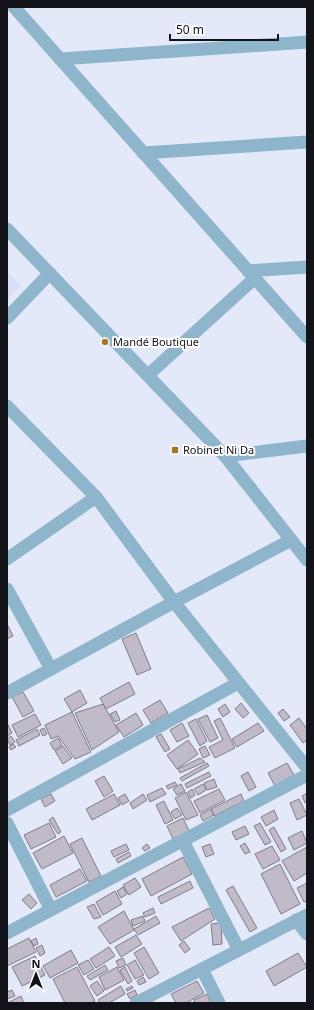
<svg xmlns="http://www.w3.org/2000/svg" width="314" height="1010" font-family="'Noto Sans',sans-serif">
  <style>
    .built { fill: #d6dff5 }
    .building { fill: #c0bac9; stroke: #817c8a }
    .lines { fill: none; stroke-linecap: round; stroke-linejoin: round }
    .minor { stroke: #8eb5cb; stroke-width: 13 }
    .poi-dot { fill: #a27727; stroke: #fff; stroke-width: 1.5 }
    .labels { text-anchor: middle; stroke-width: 4; stroke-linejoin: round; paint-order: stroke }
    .poi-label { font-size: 11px; fill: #111318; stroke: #fff; text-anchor: start }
  </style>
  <rect width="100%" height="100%" fill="#e3e9f8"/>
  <path class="built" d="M 7,272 L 21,286 L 7,300 Z"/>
  <path class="building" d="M 7,624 L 13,636 L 7,639 Z
    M 136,633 L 151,669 L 137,675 L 122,639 Z
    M 129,682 L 135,694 L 106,709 L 100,698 Z
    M 80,690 L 87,703 L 72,712 L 64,699 Z
    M 23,692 L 34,711 L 23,717 L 12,697 Z
    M 160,700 L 168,713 L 151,723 L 143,710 Z
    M 241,703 L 249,713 L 243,718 L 235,709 Z
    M 103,704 L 119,732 L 92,750 L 75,713 Z
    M 225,704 L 230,712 L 223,717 L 218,709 Z
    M 283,709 L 290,717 L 284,721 L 278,713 Z
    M 116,711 L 120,720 L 115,722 L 110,714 Z
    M 72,712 L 91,752 L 75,759 L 58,736 L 51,739 L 45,725 Z
    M 136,713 L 143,725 L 124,737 L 116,725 Z
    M 35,714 L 41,725 L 18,737 L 12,725 Z
    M 207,715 L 218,738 L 210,742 L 198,719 Z
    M 220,718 L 235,748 L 215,758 L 209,747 L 223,740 L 214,721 Z
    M 299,718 L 307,729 L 307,740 L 303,743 L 290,725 Z
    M 196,719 L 207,741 L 200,746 L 188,723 Z
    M 7,723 L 12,733 L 7,736 Z
    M 182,723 L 189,736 L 177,742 L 170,730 Z
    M 258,723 L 264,731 L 237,747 L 232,739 Z
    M 44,728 L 47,734 L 43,736 L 40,730 Z
    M 37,729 L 40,735 L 19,746 L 16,740 Z
    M 161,734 L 170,749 L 165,752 L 156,737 Z
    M 11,736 L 15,742 L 10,745 L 7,739 Z
    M 58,738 L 62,745 L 54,750 L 50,743 Z
    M 188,740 L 198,754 L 177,769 L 167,755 Z
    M 13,744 L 16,747 L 11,750 L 9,747 Z
    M 63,746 L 72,758 L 63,764 L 55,751 Z
    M 205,746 L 210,755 L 203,758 L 199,749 Z
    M 200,758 L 205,762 L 180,773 L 178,769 Z
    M 207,763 L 209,766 L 182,781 L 180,778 Z
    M 287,763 L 294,775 L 275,786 L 268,773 Z
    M 209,772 L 211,776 L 187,788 L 185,784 Z
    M 248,772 L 256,787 L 249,791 L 241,776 Z
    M 104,776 L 113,791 L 104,797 L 95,781 Z
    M 214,779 L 217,787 L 207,790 L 204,783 Z
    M 175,782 L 177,785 L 168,789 L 166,786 Z
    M 181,784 L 185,791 L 177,795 L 173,789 Z
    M 203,784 L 206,790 L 198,795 L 194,789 Z
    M 162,788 L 166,794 L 150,802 L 147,795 Z
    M 192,789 L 195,795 L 191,798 L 188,792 Z
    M 219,789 L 225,800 L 200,813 L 194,801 Z
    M 186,792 L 198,815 L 186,820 L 175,798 Z
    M 307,793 L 307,801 L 305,803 L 302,796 Z
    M 51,794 L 55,801 L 45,807 L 41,799 Z
    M 114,794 L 120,805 L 92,820 L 86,809 Z
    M 125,794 L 129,801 L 122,805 L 118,798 Z
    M 143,794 L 147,800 L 133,809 L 130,803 Z
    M 241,794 L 244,801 L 214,816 L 211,809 Z
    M 299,799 L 307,815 L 297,820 L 290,803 Z
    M 164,801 L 173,820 L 165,824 L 156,805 Z
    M 177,808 L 182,815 L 175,819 L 171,812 Z
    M 211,809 L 214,815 L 203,821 L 200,815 Z
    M 274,810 L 278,819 L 266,826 L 261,817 Z
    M 53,817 L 61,832 L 58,834 L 49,820 Z
    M 183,818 L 190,833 L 174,841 L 167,826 Z
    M 49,823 L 56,837 L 31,849 L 24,835 Z
    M 260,823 L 271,842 L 265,845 L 254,826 Z
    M 245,826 L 249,834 L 236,840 L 232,832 Z
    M 274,827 L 286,849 L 281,852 L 269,830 Z
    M 302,831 L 307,843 L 294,850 L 288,838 Z
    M 64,836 L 73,853 L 42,869 L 33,853 Z
    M 82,838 L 101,876 L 89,882 L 70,844 Z
    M 245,843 L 250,852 L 245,854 L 240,846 Z
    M 126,844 L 129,850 L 114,857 L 111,851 Z
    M 147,844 L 150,848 L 145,851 L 142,848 Z
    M 210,844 L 214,854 L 206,857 L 202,847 Z
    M 272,846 L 280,860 L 263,869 L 255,854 Z
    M 307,847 L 307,873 L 294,881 L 282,861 Z
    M 129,852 L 131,856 L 118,863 L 116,859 Z
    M 183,857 L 192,874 L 151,896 L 142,879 Z
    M 280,864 L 300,904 L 281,914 L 261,874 Z
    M 80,869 L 87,881 L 56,897 L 50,885 Z
    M 135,878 L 141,887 L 129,895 L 123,885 Z
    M 190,881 L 193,888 L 161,904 L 158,897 Z
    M 307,883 L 307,901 L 304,902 L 297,888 Z
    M 233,886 L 257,928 L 250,932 L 226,890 Z
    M 123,887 L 127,894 L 121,898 L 117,891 Z
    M 115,891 L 122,904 L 103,915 L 96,902 Z
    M 29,894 L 37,903 L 31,909 L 22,900 Z
    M 94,904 L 101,917 L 94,919 L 87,907 Z
    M 153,908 L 155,913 L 145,917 L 143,913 Z
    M 209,908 L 215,919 L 181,941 L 172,927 Z
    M 124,911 L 134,930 L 110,944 L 98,927 Z
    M 143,916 L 145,921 L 133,926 L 131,920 Z
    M 156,916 L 160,923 L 138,935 L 134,929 Z
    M 221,923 L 222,944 L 213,945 L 211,924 Z
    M 136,935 L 142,944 L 121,957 L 115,947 Z
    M 29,938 L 36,952 L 7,966 L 7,949 Z
    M 36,938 L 38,944 L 34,946 L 31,941 Z
    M 184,941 L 190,949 L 185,953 L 179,945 Z
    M 42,945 L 45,953 L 40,956 L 36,948 Z
    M 109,947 L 115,956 L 96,968 L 90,959 Z
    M 144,947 L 159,973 L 149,979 L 134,953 Z
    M 71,950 L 78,963 L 50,978 L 43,966 Z
    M 298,953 L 307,967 L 274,986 L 266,971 Z
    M 35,956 L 45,975 L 22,986 L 12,967 Z
    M 123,958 L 126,965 L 119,968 L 116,961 Z
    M 88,960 L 94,969 L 84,975 L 78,965 Z
    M 135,960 L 144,975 L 135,979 L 127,965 Z
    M 105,965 L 108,970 L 90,980 L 87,976 Z
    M 77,967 L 95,1001 L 90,1003 L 65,1003 L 53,979 Z
    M 117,967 L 124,980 L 105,990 L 99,977 Z
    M 125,967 L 132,981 L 128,984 L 120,970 Z
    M 143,977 L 146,982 L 139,985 L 137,981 Z
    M 97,981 L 104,991 L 97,996 L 90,986 Z
    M 197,981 L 204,993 L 186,1003 L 176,1003 L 171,994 Z
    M 121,986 L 125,994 L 109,1003 L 100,1003 L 98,1000 Z
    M 132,986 L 133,988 L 127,991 L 126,989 Z
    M 12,990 L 15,996 L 7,999 L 7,992 Z
    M 135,990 L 137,995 L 130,999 L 127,994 Z
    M 207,994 L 211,1003 L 195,1003 L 194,1000 Z
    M 21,996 L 24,1003 L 7,1003 Z"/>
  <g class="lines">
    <path class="minor" d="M 14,7 L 307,337
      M 60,59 L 307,42
      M 143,153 L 307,142
      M 7,229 L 225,456 L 307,560
      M 248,271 L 307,267
      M 7,318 L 50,273
      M 148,375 L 255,278
      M 7,406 L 96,497 L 174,602 L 307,768
      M 225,456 L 307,446
      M 7,559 L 96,497
      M 7,589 L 51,669
      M 7,693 L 174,602 L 291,540
      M 7,810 L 238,683
      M 7,823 L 51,910
      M 183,841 L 239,950
      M 296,920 L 307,934
      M 7,933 L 307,775
      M 202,969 L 219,1003
      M 136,1003 L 307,915"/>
  </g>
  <g class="poi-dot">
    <circle cx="105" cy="342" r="4"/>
    <rect x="171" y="446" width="8" height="8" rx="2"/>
  </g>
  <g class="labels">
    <g class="poi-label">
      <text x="113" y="346">Mandé Boutique</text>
      <text x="183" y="454">Robinet Ni Da</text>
    </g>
  </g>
  <rect width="314" height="1010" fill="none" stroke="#111318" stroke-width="16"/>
  <g transform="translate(36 974)" stroke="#ffffff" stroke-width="3" paint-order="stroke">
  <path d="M0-3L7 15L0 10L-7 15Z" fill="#111318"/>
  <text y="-6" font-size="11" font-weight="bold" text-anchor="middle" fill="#111318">N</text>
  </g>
  <path d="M170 34v6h108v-6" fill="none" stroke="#111318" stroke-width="2"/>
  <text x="176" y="34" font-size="12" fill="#111318" stroke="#ffffff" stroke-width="3" paint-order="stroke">50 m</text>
</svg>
